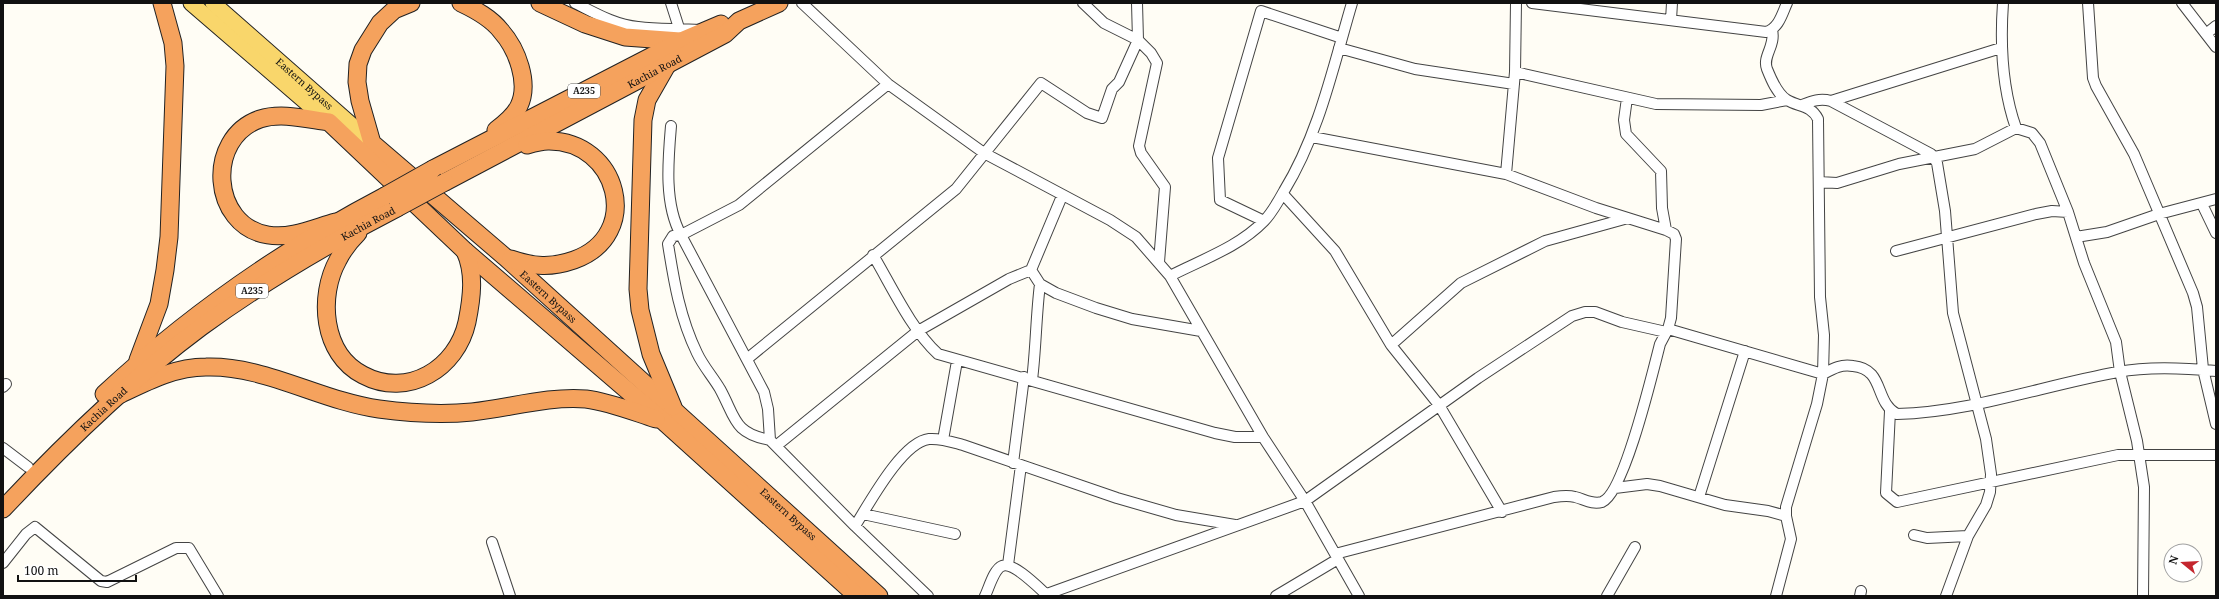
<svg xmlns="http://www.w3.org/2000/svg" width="2219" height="599" font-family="'Noto Serif',serif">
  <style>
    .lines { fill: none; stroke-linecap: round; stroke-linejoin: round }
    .street-casing { stroke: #444; stroke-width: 12 }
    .primary-casing { stroke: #222; stroke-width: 17 }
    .highway-casing { stroke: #222; stroke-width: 19 }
    .street { stroke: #fff; stroke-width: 10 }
    .primary { stroke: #f9d66b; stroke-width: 15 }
    .highway { stroke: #f5a25d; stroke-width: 17 }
    .highway-bridge-casing { stroke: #222; stroke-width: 19; stroke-linecap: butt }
    .highway-bridge { stroke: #f5a25d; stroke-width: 17 }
    .labels { text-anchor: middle; stroke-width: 4; stroke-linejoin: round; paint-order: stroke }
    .shield { fill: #fff; stroke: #585858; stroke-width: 1 }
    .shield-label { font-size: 9px; font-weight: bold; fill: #111 }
    .street-label { font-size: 10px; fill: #111; stroke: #fff }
  </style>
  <rect width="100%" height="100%" fill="#fffdf5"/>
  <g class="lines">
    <g class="street-casing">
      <path id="street" d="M 575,3 C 595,13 615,25 638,27 C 659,30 679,28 700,30
        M 671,3 L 679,28
        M 802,3 L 888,84 L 984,153 L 1110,220 L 1136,237 L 1170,276 L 1263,437 L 1305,501 L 1359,596
        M 1137,3 L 1138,40 L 1151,53 L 1157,63 L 1139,146 L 1141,153 L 1165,187 L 1159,262
        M 1532,3 L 1766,32 C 1779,28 1782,14 1787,3
        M 2003,3 C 2000,45 2002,88 2016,128
        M 2088,3 L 2093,78 L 2096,86 L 2134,154 L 2193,293 L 2197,307 L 2203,369 L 2216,424
        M 2182,3 L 2216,47
        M 1671,20 L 1672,3
        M 1772,30 C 1776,46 1762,56 1767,69 C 1771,79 1777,94 1787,100 C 1799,107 1811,105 1818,119 L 1820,297 L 1824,335 L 1823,374 L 1817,404 L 1786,507 L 1786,516 L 1791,539 L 1776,596
        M 2206,34 L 2216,26
        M 1339,48 L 1415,69 L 1514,84
        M 1515,72 L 1656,104 L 1761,105 L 1787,100
        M 1627,98 L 1624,120 L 1626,134 L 1661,171 L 1662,208 L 1666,230
        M 1831,101 L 2001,48
        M 1802,105 C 1812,101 1820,98 1831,101 L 1931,154 L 1937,163 L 1945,211 L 1953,313 L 1986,439 L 1991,474 L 1990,492 L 1986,505 L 1968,536 L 1946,596
        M 671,126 C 668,161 664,204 681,235 L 739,205 L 888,84
        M 1312,137 L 1506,174 L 1596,208 L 1666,230 L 1674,234 L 1676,239 L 1671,318 L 1668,329 L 1660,344 C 1653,371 1624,494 1602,502 C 1592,505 1584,499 1575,497 C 1568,495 1561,496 1554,497 L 1335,554
        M 1506,174 L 1515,72 L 1516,3
        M 1819,182 L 1837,183 L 1899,164 L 1975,149 L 2016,128 L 2032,133 L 2040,143 L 2068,212 L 2084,263 L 2116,342 L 2120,372 L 2137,441 L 2144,487 L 2143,596
        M 1283,194 L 1335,251 L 1391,345 L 1439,405 L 1502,512
        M 2202,204 L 2216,233
        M 1264,221 L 1220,200 L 1218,158 L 1261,11 L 1342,38
        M 2076,237 L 2107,232 L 2159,214 L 2216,199
        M 1896,251 L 2036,214 L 2052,211 L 2068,212
        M 873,255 C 892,287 911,329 938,354 L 1215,433 L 1235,437 L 1263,437
        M 1031,270 L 1040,284 L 1056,293 L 1096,308 L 1132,319 L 1201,331
        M 1170,276 C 1201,260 1239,247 1264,221 C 1272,213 1278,202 1284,191 C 1319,134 1333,67 1352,3
        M 1668,329 L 1823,374 C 1834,368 1841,364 1853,366 C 1885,369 1874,402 1897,414 C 1972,412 2045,385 2118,372 C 2149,366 2185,368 2216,371
        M 1391,345 L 1461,283 L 1545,241 L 1628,218
        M 747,359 L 956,189 L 1041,83 L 1087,113 L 1102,118 L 1112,89 L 1119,82 L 1138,40 L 1104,23 L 1083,3
        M 1032,380 C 1036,348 1036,316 1040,284
        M 3,387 L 6,384
        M 1890,411 L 1886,493 L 1897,502 L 2118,455 L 2216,455
        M 770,440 L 768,409 L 764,392 L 681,235 L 673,236 L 668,244 C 674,282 680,318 697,353 C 703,366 713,377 720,389 C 736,418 733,433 770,440 L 855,526 L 928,596
        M 943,440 L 957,361
        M 776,446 L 918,331 L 1009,279 L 1031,270 L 1062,196
        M 3,448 L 28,467
        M 1013,463 L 1024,377
        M 1615,488 L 1647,484 L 1660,486 L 1725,505 L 1768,511 L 1786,516
        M 1699,497 L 1745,351
        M 863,514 L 955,534
        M 855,526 C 869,504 902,442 929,439 C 941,438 952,442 963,445 L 1117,498 L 1176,515 L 1235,525
        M 1914,535 L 1927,538 L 1968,536
        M 492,542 L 510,596
        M 3,563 L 26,534 L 35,527 L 101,581 L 107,582 L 176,548 L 189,548 L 218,596
        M 1008,565 L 1021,465
        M 1047,594 L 1305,501 L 1478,378 L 1572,316 L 1585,312 L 1595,312 L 1622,322 L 1666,332
        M 985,596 C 989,588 994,569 1002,566 C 1013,561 1040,589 1048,596
        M 1276,596 L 1338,559
        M 1607,596 L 1635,547
        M 1860,596 L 1861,591"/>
    </g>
    <g class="primary-casing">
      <g id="primary">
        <path d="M 191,3 L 329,122"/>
        <path id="s1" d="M 213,3 L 372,143"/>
      </g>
    </g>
    <g class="highway-casing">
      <g id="highway">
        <path id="s2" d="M 411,3 L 394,10 L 380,23 L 363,50 L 358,64 L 357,82 L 360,101 L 372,143 L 505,257 L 879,596"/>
        <path d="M 461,3 C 476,10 491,18 501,31 C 517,49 530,83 519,106 C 514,116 504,124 496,130"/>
        <path d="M 540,3 L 585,24 L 625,37 L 680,41"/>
        <path d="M 667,65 L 647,100 L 643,120 L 638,289 L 640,310 L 651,354 L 673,407"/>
        <path d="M 433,169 L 681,41 L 721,24"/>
        <path id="s3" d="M 445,182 L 725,34 L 739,21 L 779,3"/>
        <path d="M 336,222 C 314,228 291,239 268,235 C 211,226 205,138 260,119 C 281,112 307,119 329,122 L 464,250 L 663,421 L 857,596"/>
        <path d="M 358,233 C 350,241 343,250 338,260 C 318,296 322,354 363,375 C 408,399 457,368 467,322 C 472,297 475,273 465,251"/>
        <path d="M 511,259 C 534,267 551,268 574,260 C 644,235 618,140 548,141 C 542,141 534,143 527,145"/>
        <path d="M 138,360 L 159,304 L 165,270 L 169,237 L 175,66 L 173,43 L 162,3"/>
        <path d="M 104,394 C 188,316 282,250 385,196"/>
        <path d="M 121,394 C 148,381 175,367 206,367 C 264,365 321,401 379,409 C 409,413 442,415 472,412 C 510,408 547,396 586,399 C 610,402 634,412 656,419"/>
        <path id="s4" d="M 3,509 C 63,445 131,379 201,327 C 263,282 329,243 397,208"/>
      </g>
    </g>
    <use href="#street" class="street"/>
    <use href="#primary" class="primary"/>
    <use href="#highway" class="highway"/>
    <g class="highway-bridge-casing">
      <path id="highway-bridge" d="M 385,196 L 433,169
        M 397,208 L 445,182"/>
    </g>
    <use href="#highway-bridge" class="highway-bridge"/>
  </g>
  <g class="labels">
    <g class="shield">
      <rect x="568" y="84" width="32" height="14" rx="3"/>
      <rect x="236" y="284" width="32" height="14" rx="3"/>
    </g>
    <g class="shield-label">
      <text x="584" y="94">A235</text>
      <text x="252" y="294">A235</text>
    </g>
    <g class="street-label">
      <text dy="4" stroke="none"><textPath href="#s3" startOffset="237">Kachia Road</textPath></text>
      <text dy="4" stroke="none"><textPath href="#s1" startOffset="122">Eastern Bypass</textPath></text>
      <text dy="4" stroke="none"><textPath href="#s4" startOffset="466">Kachia Road</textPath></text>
      <text dy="4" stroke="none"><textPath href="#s2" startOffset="399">Eastern Bypass</textPath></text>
      <text dy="4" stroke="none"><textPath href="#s4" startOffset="142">Kachia Road</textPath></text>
      <text dy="4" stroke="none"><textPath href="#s2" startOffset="723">Eastern Bypass</textPath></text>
    </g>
  </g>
  <rect width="2219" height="599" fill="none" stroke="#111111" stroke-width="8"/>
  <g transform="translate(2183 563) rotate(288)"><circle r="19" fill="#ffffff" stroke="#a0a0a0"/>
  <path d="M0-3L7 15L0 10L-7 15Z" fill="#c4262e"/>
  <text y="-6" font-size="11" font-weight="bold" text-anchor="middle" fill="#111111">N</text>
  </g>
  <path d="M18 575v6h118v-6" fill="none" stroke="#111111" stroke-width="2"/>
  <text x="24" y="575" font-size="12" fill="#111111" stroke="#ffffff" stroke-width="3" paint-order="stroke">100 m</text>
</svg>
